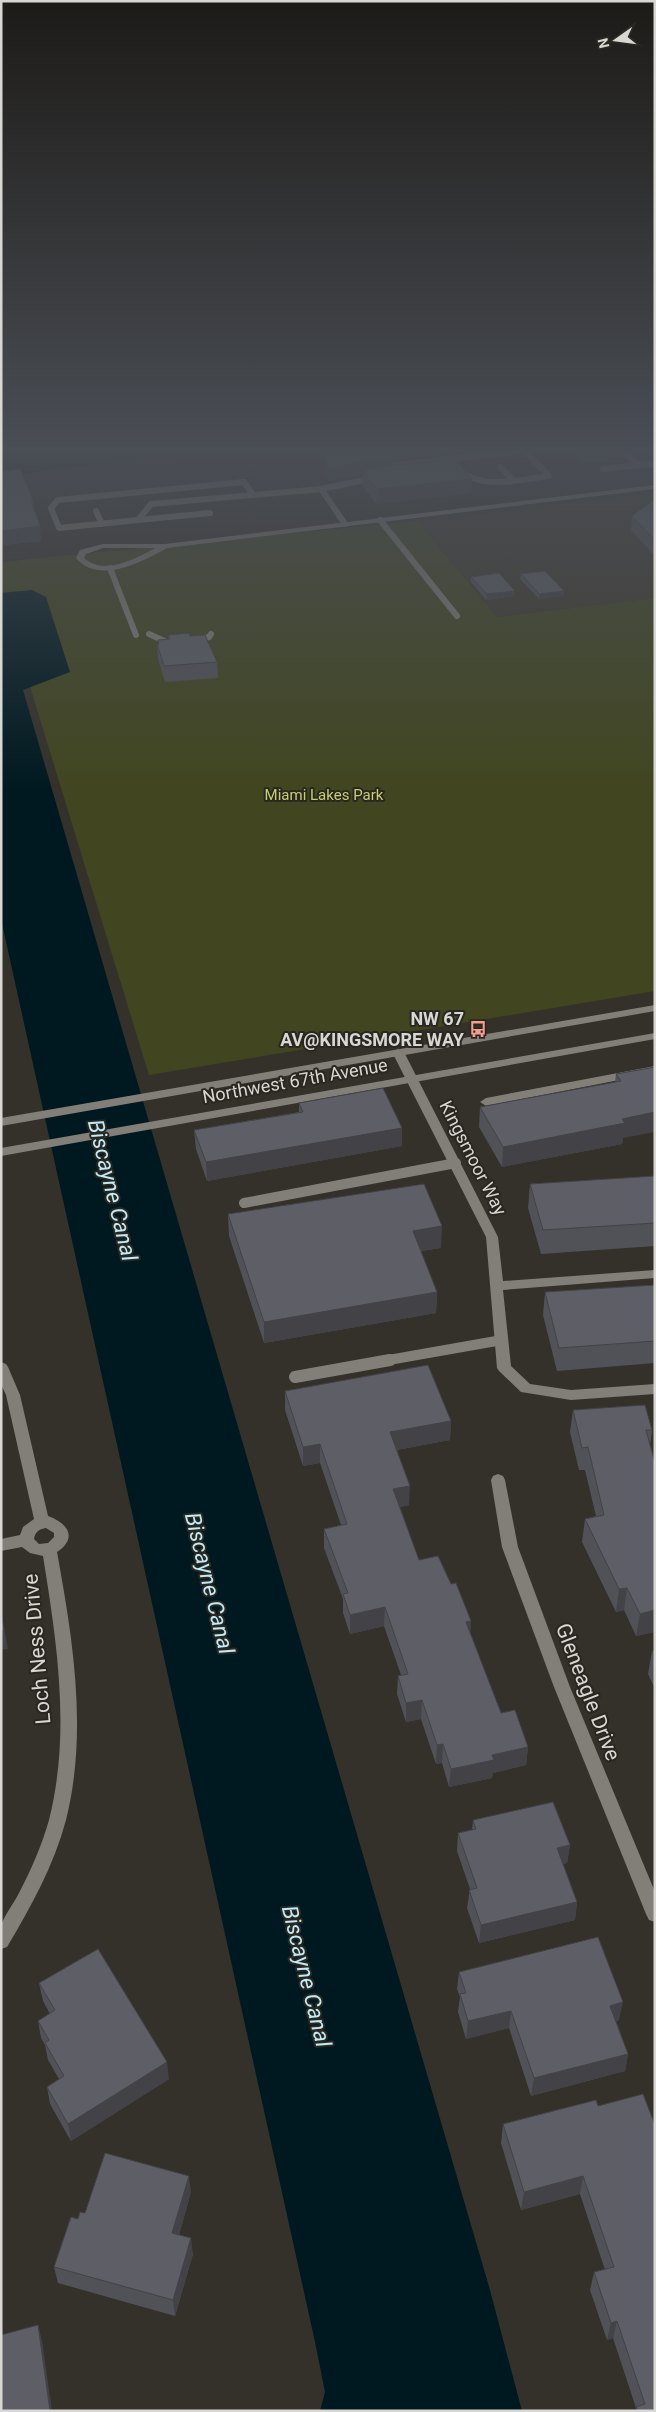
<svg xmlns="http://www.w3.org/2000/svg" width="656" height="2412" font-family="Roboto,sans-serif">
  <style>
    .built { fill: #3e392d }
    .green { fill: #414620 }
    .water { fill: #001920 }
    .lines { fill: none; stroke-linecap: round; stroke-linejoin: round }
    .lane-far2 { stroke: #827f78; stroke-width: 6 }
    .lane-far1 { stroke: #827f78; stroke-width: 10 }
    .lane { stroke: #827f78; stroke-width: 12 }
    .street { fill: #827f78; fill-rule: evenodd }
    .secondary { fill: #827f78; fill-rule: evenodd }
    .wall { fill: #515258 }
    .shaded-wall { fill: #424247 }
    .building { fill: #5e5f66; stroke: #424247 }
    .labels { text-anchor: middle; stroke-width: 4; stroke-linejoin: round; paint-order: stroke }
    .far-park-label { font-size: 15px; fill: #c4cf6f; stroke: #2a2721 }
    .poi-label { font-size: 18px; font-weight: bold; fill: #d8d7d3; stroke: #2a2721; text-anchor: end }
    .street-label { font-size: 18px; fill: #d8d7d3; stroke: #2a2721 }
    .near-street-label { font-size: 21px; fill: #d8d7d3; stroke: #2a2721 }
    .near-water-label { font-size: 22px; font-style: italic; fill: #c0ecf9; stroke: #2a2721 }
  </style>
  <rect width="100%" height="100%" fill="#34312b"/>
  <path class="built" d="M 655,493 L 655,598 L 497,617 L 417,521 Z"/>
  <path class="green" d="M 417,521 L 497,617 L 655,598 L 655,991 L 149,1075 L 1,592 L 1,562 Z"/>
  <path class="water" d="M 1,451 L 258,451 C 173,459 85,461 1,478 Z
    M 32,590 L 46,597 L 70,672 L 23,690 L 490,2290 L 522,2411 L 320,2411 L 325,2392 L 315,2342 L 1,919 L 1,593 Z"/>
  <g class="lines">
    <path class="lane-far2" d="M 393,465 L 524,451
      M 638,465 L 655,464
      M 500,467 L 513,480
      M 603,469 L 638,465 L 623,451
      M 461,472 C 487,490 520,479 549,476 L 525,451
      M 244,482 L 253,495 L 151,504 L 138,520 L 59,528 L 51,508 L 58,500 Z
      M 321,489 L 374,478
      M 253,495 L 321,489 L 345,524
      M 96,511 L 102,524
      M 138,520 L 210,513
      M 380,520 L 457,616
      M 110,568 L 136,635
      M 149,634 L 171,644
      M 195,641 L 209,637 L 211,634"/>
    <path class="lane-far1" d="M 244,1203 L 456,1163
      M 383,1361 L 502,1340"/>
    <path class="lane" d="M 295,1377 L 390,1360"/>
    <path class="street" d="M 655,485 L 655,489 L 167,548 C 142,562 99,585 76,558 L 80,550 L 103,544 L 165,544 ZM 103,548 L 155,548 C 135,559 104,576 84,558 L 86,554 Z
      M 398,1049 L 404,1052 L 498,1237 L 503,1281 L 655,1270 L 655,1278 L 503,1290 L 511,1366 L 530,1384 L 571,1390 L 655,1384 L 655,1394 L 571,1400 L 521,1392 L 499,1371 L 497,1368 L 486,1237 L 392,1052 Z
      M 655,1066 L 655,1073 L 486,1106 L 480,1102 L 486,1098 Z
      M 1,1362 L 6,1364 L 8,1367 L 20,1395 L 48,1516 C 68,1523 78,1538 57,1552 C 73,1640 88,1732 66,1820 C 54,1865 31,1907 7,1947 L 1,1949 C 1,1942 0,1930 2,1923 C 6,1913 14,1903 19,1893 C 31,1870 42,1845 49,1820 C 71,1733 57,1643 43,1556 L 30,1553 L 22,1547 L 1,1551 L 1,1539 L 20,1535 L 23,1527 L 34,1519 L 6,1395 L 1,1384 ZM 46,1528 L 54,1533 L 54,1537 L 48,1543 L 39,1544 L 34,1539 C 35,1532 39,1529 46,1528 Z
      M 498,1474 L 503,1476 L 505,1480 L 518,1547 L 570,1687 L 655,1892 L 655,1922 L 649,1920 L 646,1914 L 554,1687 L 502,1547 L 491,1480 L 493,1476 Z"/>
    <path class="secondary" d="M 655,1005 L 655,1011 L 1,1126 L 1,1118 Z
      M 655,1033 L 655,1039 L 1,1156 L 1,1148 Z"/>
  </g>
  <path class="wall" d="M 325,451 L 437,451 L 437,455 L 392,460 L 392,466 L 471,493 L 376,504 L 362,485 L 362,475 L 328,481 Z
    M 572,451 L 622,451 L 621,456 L 612,458 L 612,461 L 585,463 Z
    M 1,472 L 33,500 L 34,509 L 41,541 L 4,545 L 1,538 Z
    M 655,499 L 655,554 L 652,553 L 631,530 L 632,516 Z
    M 521,574 L 564,591 L 563,596 L 539,599 L 520,579 Z
    M 471,577 L 514,596 L 486,600 L 471,582 Z
    M 168,635 L 190,636 L 217,662 L 218,678 L 165,682 L 158,659 L 157,644 L 158,644 L 158,640 L 168,639 Z
    M 655,1067 L 623,1138 L 622,1144 L 502,1167 L 479,1127 L 480,1107 L 615,1082 L 616,1074 Z
    M 299,1103 L 402,1146 L 207,1181 L 196,1149 L 194,1130 L 299,1112 Z
    M 655,1176 L 655,1246 L 541,1254 L 528,1208 L 530,1184 Z
    M 228,1214 L 441,1248 L 421,1251 L 437,1292 L 436,1313 L 264,1343 L 229,1236 Z
    M 655,1285 L 655,1363 L 557,1371 L 543,1315 L 545,1292 Z
    M 285,1391 L 451,1421 L 450,1440 L 397,1450 L 409,1505 L 400,1507 L 419,1560 L 451,1584 L 471,1621 L 470,1633 L 501,1713 L 528,1747 L 526,1765 L 493,1773 L 492,1778 L 449,1787 L 442,1763 L 436,1764 L 421,1719 L 406,1722 L 397,1694 L 398,1676 L 401,1675 L 384,1626 L 350,1634 L 343,1613 L 343,1599 L 324,1548 L 324,1529 L 341,1525 L 320,1463 L 303,1466 L 285,1410 Z
    M 573,1410 L 652,1430 L 650,1446 L 655,1632 L 636,1636 L 624,1610 L 616,1612 L 582,1542 L 585,1519 L 596,1516 L 585,1470 L 579,1470 L 570,1432 Z
    M 652,1651 L 655,1651 L 655,1689 L 648,1674 Z
    M 473,1820 L 570,1845 L 567,1863 L 563,1864 L 577,1902 L 575,1920 L 479,1943 L 467,1908 L 470,1889 L 457,1851 L 458,1833 L 472,1830 Z
    M 459,1972 L 619,2020 L 616,2021 L 628,2054 L 625,2071 L 531,2096 L 509,2028 L 466,2039 L 458,2012 L 460,1997 L 457,1989 Z
    M 39,1983 L 169,2079 L 71,2141 L 50,2104 L 47,2087 L 59,2079 L 48,2060 L 45,2045 L 41,2038 L 38,2021 L 50,2014 L 43,2001 Z
    M 596,2100 L 655,2411 L 635,2411 L 636,2408 L 613,2338 L 607,2340 L 590,2290 L 594,2272 L 605,2270 L 580,2194 L 521,2210 L 501,2143 L 503,2124 Z
    M 191,2192 L 179,2235 L 193,2254 L 175,2316 L 58,2283 L 54,2267 L 78,2219 L 85,2213 Z"/>
  <path class="shaded-wall" d="M 389,451 L 437,451 L 437,455 L 392,460 L 392,470 L 362,471 L 362,475 L 328,481 L 328,468 L 388,452 Z
    M 586,451 L 622,451 L 621,456 L 612,458 L 612,461 L 585,463 Z
    M 472,479 L 471,493 L 376,504 L 377,489 Z
    M 40,526 L 41,541 L 4,545 L 2,531 Z
    M 515,591 L 514,596 L 486,600 L 487,594 Z
    M 564,591 L 563,596 L 539,599 L 539,594 Z
    M 655,1112 L 655,1132 L 623,1138 L 622,1144 L 502,1167 L 503,1147 L 622,1119 Z
    M 402,1128 L 402,1146 L 207,1181 L 206,1162 Z
    M 442,1226 L 441,1248 L 412,1252 L 413,1231 Z
    M 437,1292 L 436,1313 L 264,1343 L 264,1322 Z
    M 451,1421 L 450,1440 L 390,1451 L 390,1432 Z
    M 320,1444 L 320,1463 L 303,1466 L 303,1447 Z
    M 410,1486 L 409,1505 L 392,1508 L 393,1489 Z
    M 627,1588 L 624,1610 L 616,1612 L 619,1589 Z
    M 385,1607 L 384,1626 L 350,1634 L 350,1615 Z
    M 655,1610 L 655,1632 L 636,1636 L 640,1614 Z
    M 1,1611 L 8,1649 L 1,1650 Z
    M 471,1621 L 470,1640 L 466,1622 Z
    M 422,1700 L 421,1719 L 406,1722 L 406,1703 Z
    M 443,1744 L 442,1763 L 436,1764 L 437,1745 Z
    M 528,1747 L 526,1765 L 493,1773 L 492,1778 L 449,1787 L 451,1769 L 492,1755 Z
    M 570,1845 L 567,1863 L 555,1866 L 557,1848 Z
    M 577,1902 L 575,1920 L 479,1943 L 481,1925 Z
    M 623,2002 L 619,2020 L 606,2023 L 610,2006 Z
    M 511,2011 L 509,2028 L 466,2039 L 468,2021 Z
    M 628,2054 L 625,2071 L 531,2096 L 534,2078 Z
    M 167,2062 L 169,2079 L 71,2141 L 68,2124 Z
    M 189,2176 L 191,2192 L 175,2250 L 172,2233 Z
    M 583,2176 L 580,2194 L 521,2210 L 524,2192 Z
    M 191,2238 L 193,2254 L 175,2316 L 173,2300 Z
    M 617,2321 L 613,2338 L 607,2340 L 611,2323 Z
    M 38,2325 L 42,2341 L 52,2411 L 50,2411 Z"/>
  <path class="building" d="M 326,451 L 389,451 L 388,452 L 392,457 L 328,468 Z
    M 454,459 L 472,479 L 377,489 L 362,471 L 382,467 Z
    M 20,469 L 33,500 L 31,500 L 40,526 L 2,531 L 1,528 L 1,472 Z
    M 655,499 L 655,539 L 653,538 L 632,516 Z
    M 545,571 L 564,591 L 539,594 L 521,574 Z
    M 499,573 L 515,591 L 487,594 L 471,577 Z
    M 189,633 L 190,636 L 205,635 L 217,662 L 164,666 L 157,644 L 159,644 L 158,640 L 170,639 L 168,635 Z
    M 655,1067 L 655,1112 L 622,1119 L 625,1123 L 503,1147 L 480,1107 L 621,1081 L 616,1074 Z
    M 383,1088 L 402,1128 L 206,1162 L 194,1130 L 303,1112 L 299,1103 Z
    M 655,1176 L 655,1223 L 543,1230 L 530,1184 Z
    M 424,1184 L 442,1226 L 413,1231 L 437,1292 L 264,1322 L 228,1214 Z
    M 655,1285 L 655,1341 L 559,1348 L 545,1292 Z
    M 428,1365 L 451,1421 L 390,1432 L 410,1486 L 393,1489 L 419,1560 L 438,1556 L 451,1584 L 456,1583 L 471,1621 L 466,1622 L 501,1713 L 515,1710 L 528,1747 L 492,1755 L 494,1760 L 451,1769 L 443,1744 L 437,1745 L 422,1700 L 406,1703 L 398,1676 L 408,1674 L 385,1607 L 350,1615 L 343,1594 L 348,1593 L 324,1529 L 347,1524 L 320,1444 L 303,1447 L 285,1391 Z
    M 645,1405 L 652,1430 L 646,1430 L 655,1463 L 655,1610 L 640,1614 L 627,1588 L 619,1589 L 585,1519 L 604,1515 L 588,1447 L 582,1448 L 573,1410 Z
    M 1,1612 L 4,1630 L 1,1631 Z
    M 652,1651 L 655,1651 L 655,1658 Z
    M 553,1802 L 570,1845 L 557,1848 L 577,1902 L 481,1925 L 469,1890 L 477,1888 L 458,1833 L 476,1829 L 473,1820 Z
    M 598,1937 L 623,2002 L 610,2006 L 628,2054 L 534,2078 L 511,2011 L 468,2021 L 460,1994 L 466,1993 L 459,1972 Z
    M 98,1949 L 167,2062 L 68,2124 L 47,2087 L 64,2076 L 45,2043 L 49,2040 L 38,2021 L 55,2010 L 39,1983 Z
    M 643,2094 L 655,2125 L 655,2411 L 638,2411 L 636,2407 L 645,2404 L 617,2321 L 611,2323 L 594,2272 L 614,2267 L 583,2176 L 524,2192 L 503,2124 L 596,2100 L 598,2106 Z
    M 105,2153 L 189,2176 L 172,2233 L 191,2238 L 173,2300 L 54,2267 L 71,2217 L 78,2219 L 80,2212 L 85,2213 Z
    M 38,2325 L 50,2411 L 1,2411 L 1,2335 Z"/>
  <linearGradient id="sky" x2="0" y2="1"><stop stop-color="#1d1b18"/><stop offset="0.57" stop-color="#4a4e55"/><stop offset="1" stop-color="#4a4e55" stop-opacity="0"/></linearGradient>
  <rect width="656" height="789" fill="url(#sky)"/>
  <defs>
    <g id="bus-bare" transform="scale(1.35)"><path d="M-5-6H5V4H4V6H2V4H-2V6H-4V4H-5ZM-3.5-4V0h7V-4ZM-3.5 1.2v1.5H-2V1.2ZM2 1.2v1.5H3.5V1.2Z" fill="#f59d8e" stroke="#2a2721" stroke-width="2.5" paint-order="stroke"/></g>
  </defs>
  <g fill-rule="evenodd">
    <use href="#bus-bare" x="478" y="1029"/>
  </g>
  <g class="labels">
    <g class="far-park-label">
      <text x="324" y="800">Miami Lakes Park</text>
    </g>
    <g class="poi-label">
      <text x="464" y="1025">NW 67<tspan x="464" dy="21">AV@KINGSMORE WAY</tspan></text>
    </g>
    <g class="street-label">
      <text transform="translate(295 1081) rotate(-10)" y="6">Northwest 67th Avenue</text>
      <text transform="translate(473 1158) rotate(63)" y="6">Kingsmoor Way</text>
    </g>
    <g class="near-street-label">
      <text transform="translate(37 1649) rotate(-95)" y="7">Loch Ness Drive</text>
      <text transform="translate(588 1692) rotate(69)" y="7">Gleneagle Drive</text>
    </g>
    <g class="near-water-label">
      <text transform="translate(113 1190) rotate(76)" y="8">Biscayne Canal</text>
      <text transform="translate(210 1583) rotate(76)" y="8">Biscayne Canal</text>
      <text transform="translate(307 1976) rotate(76)" y="8">Biscayne Canal</text>
    </g>
  </g>
  <rect width="656" height="2412" fill="none" stroke="#d8d7d3" stroke-width="5"/>
  <g transform="translate(616 40) rotate(256)" stroke="#2a2721" stroke-width="4" paint-order="stroke">
  <path d="M0-4L9 19L0 12L-9 19Z" fill="#d8d7d3"/>
  <text y="-8" font-size="14" font-weight="bold" text-anchor="middle" fill="#d8d7d3">N</text>
  </g>
</svg>
